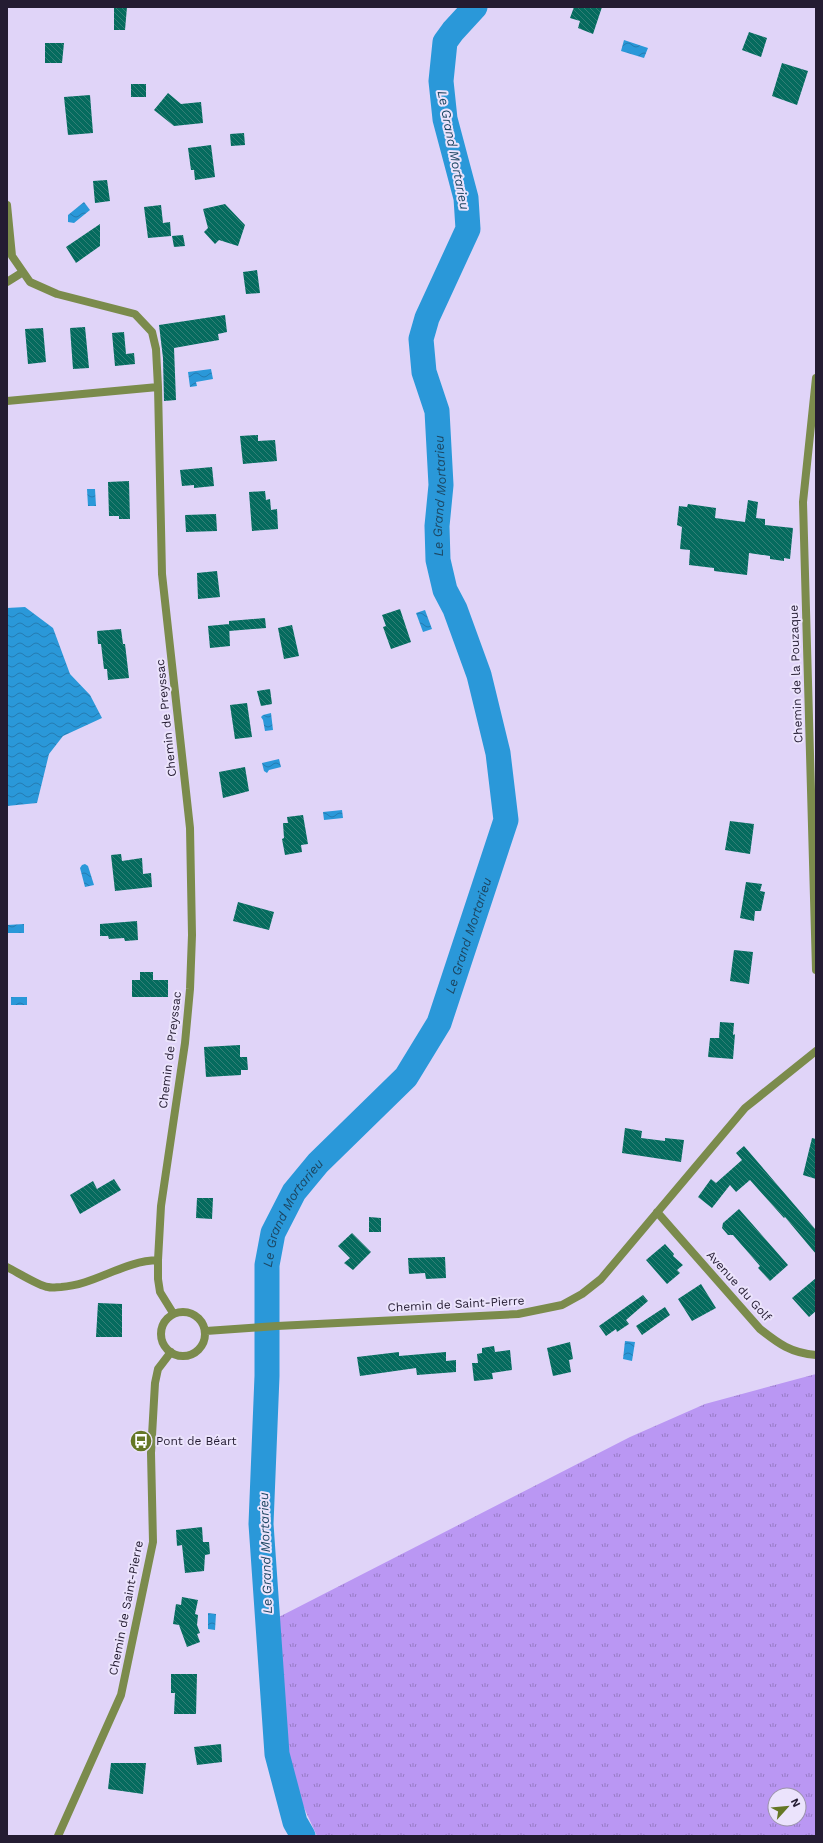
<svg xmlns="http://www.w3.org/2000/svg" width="823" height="1843" font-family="'Work Sans',sans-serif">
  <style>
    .grass { fill: url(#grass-tufts); fill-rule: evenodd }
    .water { fill: url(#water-waves) }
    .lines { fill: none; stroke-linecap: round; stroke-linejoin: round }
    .river { stroke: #2a98d9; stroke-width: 25 }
    .building { fill: url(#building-back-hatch) }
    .minor { stroke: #7b8b4c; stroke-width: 8 }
    .labels { text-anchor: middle; stroke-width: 4; stroke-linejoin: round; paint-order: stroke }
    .street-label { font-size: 12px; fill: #241c32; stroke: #ebe3fc }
    .poi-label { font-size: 12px; fill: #241c32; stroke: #ebe3fc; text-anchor: start }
    .water-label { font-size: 13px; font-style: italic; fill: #1c4662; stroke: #ebe3fc }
  </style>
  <defs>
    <pattern id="grass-tufts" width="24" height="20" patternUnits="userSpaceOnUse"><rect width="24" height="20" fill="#ba97f3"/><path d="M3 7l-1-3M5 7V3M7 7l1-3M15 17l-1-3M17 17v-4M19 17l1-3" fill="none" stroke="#977ac5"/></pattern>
    <pattern id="water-waves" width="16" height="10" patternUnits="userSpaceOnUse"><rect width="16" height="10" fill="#2a98d9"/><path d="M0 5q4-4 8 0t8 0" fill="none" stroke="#247bb1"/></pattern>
    <pattern id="building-back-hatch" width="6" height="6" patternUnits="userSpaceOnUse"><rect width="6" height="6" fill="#056b5e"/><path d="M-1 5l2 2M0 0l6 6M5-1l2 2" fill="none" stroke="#337f77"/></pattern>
  </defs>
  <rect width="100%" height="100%" fill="#e0d4f8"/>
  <path class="grass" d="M 816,1374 L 816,1836 L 317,1836 L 289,1775 L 275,1619 L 630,1437 L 705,1404 ZM 775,1795 L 799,1795 L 799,1819 L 775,1819 Z"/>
  <path class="water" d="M 624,40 L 648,48 L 644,58 L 621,51 Z
    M 84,202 L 90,210 L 74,223 L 68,222 L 68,215 Z
    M 211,369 L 213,379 L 196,382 L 197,386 L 190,387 L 188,372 Z
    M 87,489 L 95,489 L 96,506 L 88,506 Z
    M 25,607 L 53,628 L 70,674 L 90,695 L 102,718 L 63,736 L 49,754 L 37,803 L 7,806 L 7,608 Z
    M 425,610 L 432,629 L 423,632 L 416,613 Z
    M 271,713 L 273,730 L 265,731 L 263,720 L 261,717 L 263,715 Z
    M 279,759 L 281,767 L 269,770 L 267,773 L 264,771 L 262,763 Z
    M 342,810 L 343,818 L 324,820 L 323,812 Z
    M 85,864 L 88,866 L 94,885 L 85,887 L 80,868 L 82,865 Z
    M 24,924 L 24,933 L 7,933 L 7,925 Z
    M 11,997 L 27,997 L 27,1005 L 11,1005 Z
    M 625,1341 L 635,1342 L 632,1361 L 623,1359 Z
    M 208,1613 L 216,1614 L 215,1630 L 208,1629 Z"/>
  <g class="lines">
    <path class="river" id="s1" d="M 303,1836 L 295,1822 L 277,1754 L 261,1524 L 267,1376 L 267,1265 L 273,1233 L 294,1192 L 318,1163 L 406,1077 L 439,1023 L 506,820 L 498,753 L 479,675 L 455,609 L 445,590 L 438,560 L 437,526 L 441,485 L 437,411 L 424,372 L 421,339 L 427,318 L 468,229 L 466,198 L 445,119 L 441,81 L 445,42 L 453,31 L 475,7"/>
  </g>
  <path class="building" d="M 114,7 L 127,7 L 125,30 L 114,30 Z
    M 574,7 L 602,7 L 593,34 L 578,28 L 580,21 L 570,18 Z
    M 749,32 L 767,38 L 761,57 L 742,50 Z
    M 45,43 L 64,43 L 62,63 L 45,63 Z
    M 782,63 L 808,71 L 797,105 L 772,96 Z
    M 131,84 L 146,84 L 146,97 L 131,97 Z
    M 168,93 L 181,104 L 201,102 L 203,123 L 174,126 L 154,110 Z
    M 90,95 L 93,133 L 68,135 L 64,97 Z
    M 244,133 L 245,145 L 231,146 L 230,134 Z
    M 211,145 L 215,177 L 195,180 L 194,170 L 191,170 L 188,148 Z
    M 107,180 L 110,201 L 95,203 L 93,181 Z
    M 225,204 L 245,225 L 238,246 L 219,240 L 215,244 L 204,232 L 208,228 L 203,209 Z
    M 161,205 L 163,223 L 170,222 L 171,236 L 148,238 L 144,207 Z
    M 100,224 L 100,246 L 76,263 L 66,247 Z
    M 183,235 L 185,246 L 174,247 L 172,236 Z
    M 257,270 L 260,293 L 246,294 L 243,272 Z
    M 225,315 L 227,332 L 218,334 L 219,340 L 174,348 L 176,400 L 164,401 L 163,358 L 159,325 Z
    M 85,327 L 89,368 L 73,369 L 70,328 Z
    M 43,328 L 46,362 L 28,364 L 25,329 Z
    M 124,332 L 126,354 L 134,353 L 135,364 L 115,366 L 112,333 Z
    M 258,435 L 258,441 L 275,440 L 277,461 L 243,464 L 240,436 Z
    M 212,467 L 214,486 L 194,488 L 194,485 L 182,486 L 180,470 Z
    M 129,481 L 130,519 L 119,519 L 119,516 L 109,516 L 108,482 Z
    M 265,491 L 266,500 L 270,499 L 271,510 L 277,509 L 278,529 L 252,531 L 249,492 Z
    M 748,500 L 758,502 L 756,518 L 765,519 L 765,525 L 793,528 L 790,559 L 784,558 L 784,561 L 770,559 L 770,556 L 749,553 L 747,575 L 714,571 L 714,568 L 689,565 L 690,550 L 680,549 L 682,527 L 677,525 L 679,506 L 687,507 L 688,504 L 716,508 L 715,518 L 745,522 Z
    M 216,514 L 217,531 L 186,532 L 185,515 Z
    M 217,571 L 220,597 L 198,599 L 197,573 Z
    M 400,609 L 411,642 L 391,649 L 383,627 L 386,626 L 382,615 Z
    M 265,618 L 266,628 L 229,631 L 229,621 Z
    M 229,624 L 230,646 L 210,648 L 208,626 Z
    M 292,625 L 299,656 L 284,659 L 278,628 Z
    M 121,629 L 123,644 L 125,644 L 129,678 L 108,680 L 107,669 L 104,669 L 101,644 L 98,644 L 97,631 Z
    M 270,689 L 272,704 L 261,706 L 257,691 Z
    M 247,703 L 252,737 L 235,739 L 230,705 Z
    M 245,767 L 249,791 L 223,798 L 219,772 Z
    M 303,815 L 308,844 L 301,845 L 302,852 L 285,855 L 282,839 L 284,838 L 283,823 L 288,823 L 287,817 Z
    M 730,821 L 754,824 L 750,854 L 725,850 Z
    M 121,854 L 122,861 L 142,858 L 143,874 L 151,873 L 152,887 L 115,891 L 111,855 Z
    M 746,882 L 762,884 L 760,891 L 765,892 L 761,911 L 755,911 L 754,921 L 740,918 Z
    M 238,902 L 274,912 L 269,930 L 233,921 Z
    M 137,921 L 138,940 L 125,941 L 124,938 L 109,939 L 108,936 L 100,936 L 100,924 Z
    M 734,950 L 753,952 L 749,984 L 730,981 Z
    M 140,972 L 153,972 L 153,980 L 168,980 L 168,997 L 132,997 L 132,980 L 140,980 Z
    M 720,1022 L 734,1023 L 733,1035 L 735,1034 L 733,1059 L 708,1057 L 710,1038 L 719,1038 Z
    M 240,1045 L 240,1057 L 247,1057 L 248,1070 L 241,1070 L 241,1075 L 206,1077 L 204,1047 Z
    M 625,1128 L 642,1131 L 641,1138 L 665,1141 L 665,1138 L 684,1140 L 681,1162 L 622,1153 Z
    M 812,1138 L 816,1139 L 816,1179 L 803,1175 Z
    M 744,1146 L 816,1230 L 816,1254 L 785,1217 L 784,1218 L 750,1180 L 736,1192 L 730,1185 L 712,1208 L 698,1197 L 711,1179 L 716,1183 L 742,1160 L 736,1153 Z
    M 114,1179 L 121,1190 L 80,1214 L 70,1195 L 93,1181 L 97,1189 Z
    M 197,1198 L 213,1198 L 212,1219 L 196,1218 Z
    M 739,1209 L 788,1265 L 770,1281 L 758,1268 L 760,1266 L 733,1235 L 728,1235 L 722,1228 L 723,1223 Z
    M 369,1217 L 381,1218 L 381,1232 L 369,1232 Z
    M 352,1233 L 371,1252 L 353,1270 L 344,1263 L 350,1258 L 338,1246 Z
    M 665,1244 L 674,1254 L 673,1256 L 683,1265 L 677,1270 L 680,1273 L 667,1284 L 646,1260 Z
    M 445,1257 L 446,1278 L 426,1279 L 425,1273 L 409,1274 L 408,1258 Z
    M 816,1278 L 816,1311 L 809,1317 L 792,1298 Z
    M 701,1284 L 716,1308 L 692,1321 L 678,1299 Z
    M 643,1295 L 648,1301 L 626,1320 L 629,1324 L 617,1332 L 616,1329 L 606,1336 L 599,1326 Z
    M 98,1303 L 122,1304 L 122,1337 L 96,1337 Z
    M 665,1307 L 670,1315 L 642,1335 L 636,1326 Z
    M 570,1342 L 573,1359 L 569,1360 L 571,1372 L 553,1376 L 547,1348 Z
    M 494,1346 L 495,1352 L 510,1350 L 512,1370 L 492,1373 L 493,1379 L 474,1381 L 472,1363 L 478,1363 L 477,1354 L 482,1353 L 482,1348 Z
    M 399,1352 L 399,1356 L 446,1352 L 446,1361 L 456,1360 L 456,1372 L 417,1375 L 416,1368 L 360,1376 L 357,1357 Z
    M 202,1527 L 203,1542 L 209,1542 L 210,1554 L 205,1555 L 204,1571 L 185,1573 L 182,1545 L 177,1546 L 176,1530 Z
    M 182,1597 L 198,1600 L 195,1614 L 198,1615 L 197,1625 L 200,1633 L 197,1634 L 200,1642 L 187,1647 L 179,1625 L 173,1624 L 176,1604 L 181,1605 Z
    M 171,1674 L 197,1674 L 196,1714 L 174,1714 L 175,1693 L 171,1693 Z
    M 221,1744 L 222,1762 L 197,1765 L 194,1747 Z
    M 111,1763 L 146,1763 L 143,1794 L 108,1789 Z"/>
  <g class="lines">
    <path class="minor" d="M 7,205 L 12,256 L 30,282 L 57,294 L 135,314 L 152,332 L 156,349 L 158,387 L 162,574 L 190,828 L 192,935 L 190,989 L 185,1043 L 161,1206 L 158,1260 L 158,1279 L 160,1292 L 173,1313
      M 7,282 L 23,272
      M 816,378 L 803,502 L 816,970
      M 7,401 L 158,387
      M 657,1212 L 760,1329 C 779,1344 791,1353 816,1355
      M 7,1267 C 17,1272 39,1286 48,1287 C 52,1288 57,1287 61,1287 C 95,1285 123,1261 158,1260
      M161 1334a22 22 0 1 1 44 0a22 22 0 1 1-44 0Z
      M 206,1331 L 277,1326 L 518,1314 L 562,1305 L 582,1294 L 601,1279 L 745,1108 L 816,1051
      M 58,1836 L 121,1695 L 153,1542 L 151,1453 L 155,1383 L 158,1369 L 171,1352"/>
  </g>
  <defs>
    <g id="bus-disc" transform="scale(1.15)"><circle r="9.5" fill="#657725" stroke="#ebe3fc"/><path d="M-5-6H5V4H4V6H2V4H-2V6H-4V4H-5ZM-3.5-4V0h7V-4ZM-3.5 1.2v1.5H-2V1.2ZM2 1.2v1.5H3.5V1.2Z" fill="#fff"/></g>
  </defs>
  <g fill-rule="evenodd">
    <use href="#bus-disc" x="141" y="1441"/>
  </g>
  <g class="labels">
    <g class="street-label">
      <text transform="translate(796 674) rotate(-92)" y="4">Chemin de la Pouzaque</text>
      <text transform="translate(166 718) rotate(-96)" y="4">Chemin de Preyssac</text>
      <text transform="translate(170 1050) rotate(-83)" y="4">Chemin de Preyssac</text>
      <text transform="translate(739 1286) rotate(48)" y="4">Avenue du Golf</text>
      <text transform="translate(456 1304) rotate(-3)" y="4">Chemin de Saint-Pierre</text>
      <text transform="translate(126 1608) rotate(-79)" y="4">Chemin de Saint-Pierre</text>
    </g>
    <g class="poi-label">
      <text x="156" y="1445">Pont de Béart</text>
    </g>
    <g class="water-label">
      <text transform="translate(454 150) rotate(79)" y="5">Le Grand Mortarieu</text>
      <text dy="5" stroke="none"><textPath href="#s1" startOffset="1427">Le Grand Mortarieu</textPath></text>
      <text dy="5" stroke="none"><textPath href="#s1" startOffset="971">Le Grand Mortarieu</textPath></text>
      <text dy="5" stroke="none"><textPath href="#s1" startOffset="635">Le Grand Mortarieu</textPath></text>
      <text transform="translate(265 1553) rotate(-92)" y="5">Le Grand Mortarieu</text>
    </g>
  </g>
  <rect width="823" height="1843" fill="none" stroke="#241c32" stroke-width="16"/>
  <g transform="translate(787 1807) rotate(63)"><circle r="19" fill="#ebe3fc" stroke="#9b93ab"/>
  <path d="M0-3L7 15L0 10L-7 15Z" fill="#657725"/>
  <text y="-6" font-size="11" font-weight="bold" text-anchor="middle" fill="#241c32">N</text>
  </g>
</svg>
